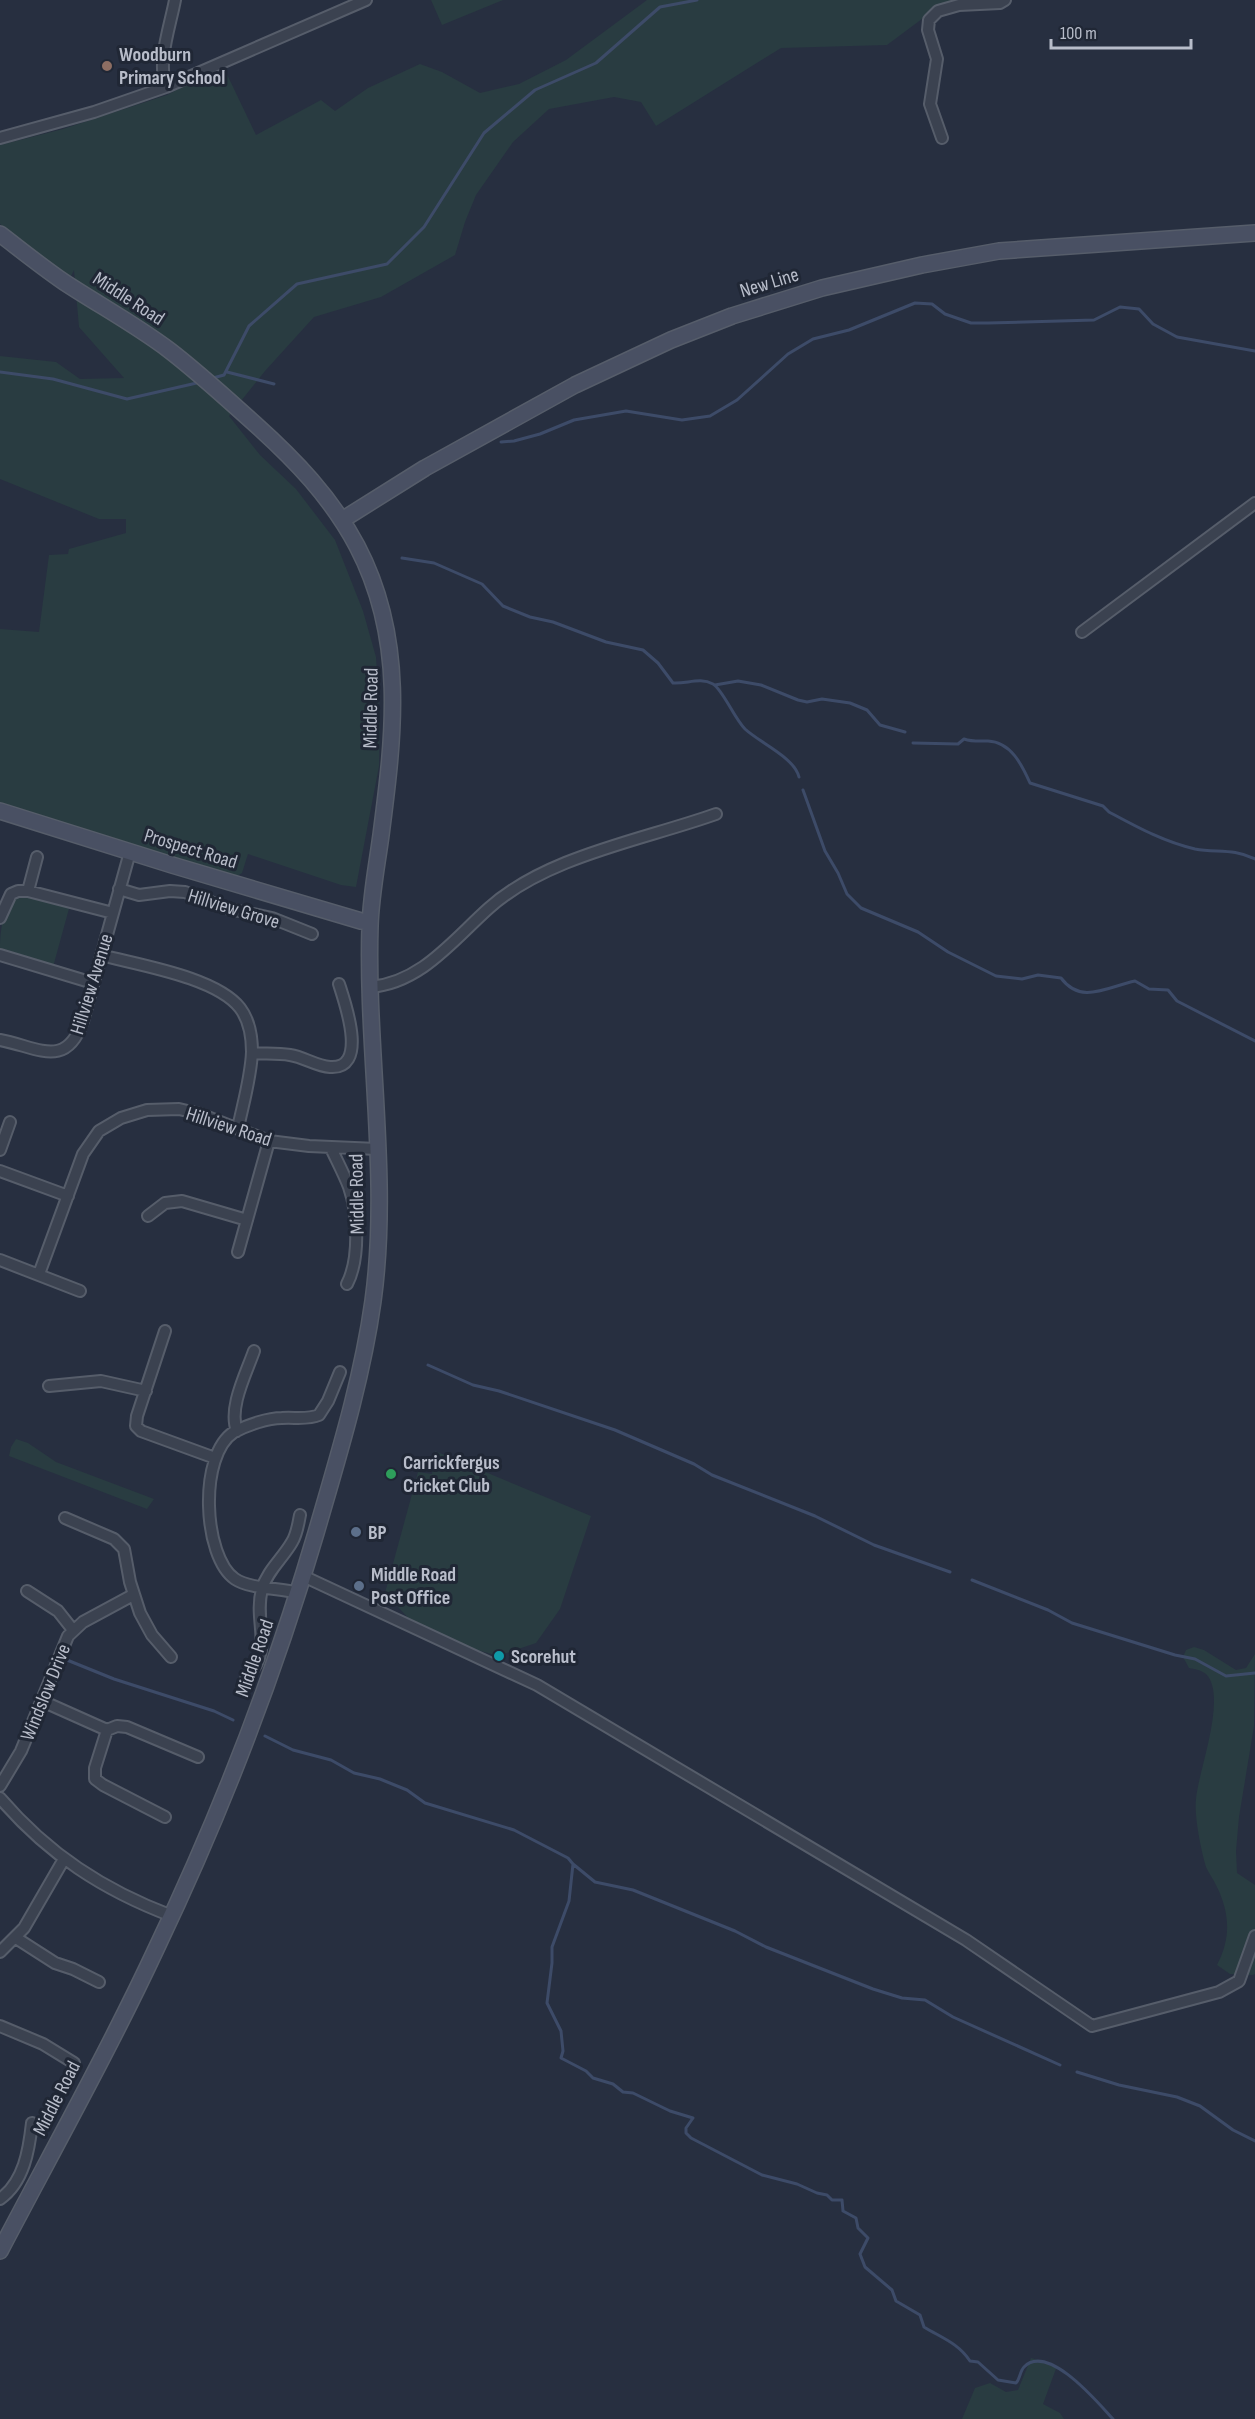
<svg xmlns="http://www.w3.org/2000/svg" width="1255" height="2419" font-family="'Sofia Sans Condensed',sans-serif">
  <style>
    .green { fill: #293c41 }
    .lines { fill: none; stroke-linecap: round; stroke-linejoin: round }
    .stream { stroke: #3d4b68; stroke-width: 3 }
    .street-casing { stroke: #565d6a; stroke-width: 14 }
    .secondary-casing { stroke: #565d6a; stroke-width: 18 }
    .street { stroke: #3b4250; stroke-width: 10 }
    .secondary { stroke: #495063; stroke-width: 15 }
    .education-dot { fill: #8d6e63; stroke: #202735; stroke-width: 2 }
    .leisure-dot { fill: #2e9e5b; stroke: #202735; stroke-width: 2 }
    .service-dot { fill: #5c6f8a; stroke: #202735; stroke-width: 2 }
    .culture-dot { fill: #0f9aa8; stroke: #202735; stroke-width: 2 }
    .labels { text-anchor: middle; stroke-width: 6; stroke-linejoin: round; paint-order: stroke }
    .poi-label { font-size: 20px; font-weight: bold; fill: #b8bdca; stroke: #202735; text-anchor: start }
    .street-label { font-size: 20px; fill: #b8bdca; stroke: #202735 }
  </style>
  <rect width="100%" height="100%" fill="#272f40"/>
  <path class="green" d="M 431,0 L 503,0 L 442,25 Z
    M 647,0 L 973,0 L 934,10 L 887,45 L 781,48 L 656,126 L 641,102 L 614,97 L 549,109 L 513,142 L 476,195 L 465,222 L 455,255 L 381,297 L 314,317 L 265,371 L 229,416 L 260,455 L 296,489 L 335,540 L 363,611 L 376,657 L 380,724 L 379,766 L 356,887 L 341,885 L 248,854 L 242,873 L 234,878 L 0,803 L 0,629 L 39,632 L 49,555 L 68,554 L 69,549 L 126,533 L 126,519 L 99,519 L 0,479 L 0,356 L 56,362 L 80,379 L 124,378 L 79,327 L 74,270 L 70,278 L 0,224 L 0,145 L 63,129 L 167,95 L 223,66 L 256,135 L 321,100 L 335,111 L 368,88 L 420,64 L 442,72 L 480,93 L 519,84 L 566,60 Z
    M 19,894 L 70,905 L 53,967 L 0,950 C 0,932 2,906 19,894 Z
    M 16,1439 L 28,1443 L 56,1462 L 154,1499 L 147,1509 L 9,1456 L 11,1447 Z
    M 435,1451 L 591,1516 L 560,1609 L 536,1643 L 498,1656 L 453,1643 L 412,1622 L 385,1593 L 418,1472 L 432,1474 Z
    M 1194,1647 L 1204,1650 L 1236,1670 L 1246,1668 L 1255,1654 L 1254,1726 L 1239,1817 L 1236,1851 L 1237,1873 L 1255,1885 L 1255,1974 L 1253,1975 L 1230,1974 L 1217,1965 C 1231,1938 1230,1914 1217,1887 C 1214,1880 1209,1874 1206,1867 C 1201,1850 1194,1816 1196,1799 C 1198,1772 1228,1696 1206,1674 C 1201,1670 1195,1669 1189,1668 L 1183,1657 L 1186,1650 Z
    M 1031,2358 L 1057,2366 L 1043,2404 L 1060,2413 L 1064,2419 L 962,2419 L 975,2388 L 990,2383 L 1006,2392 L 1018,2390 Z"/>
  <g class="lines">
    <path class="stream" d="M 0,372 L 53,379 L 127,399 L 201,382
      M 227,372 L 274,384
      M 213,378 L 224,375 L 249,326 L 297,284 L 387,264 L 424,227 L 484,133 L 535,90 L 596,63 L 660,7 L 697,0
      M 501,442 L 514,441 L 540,434 L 574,420 L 626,411 L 682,420 L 710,416 L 737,400 L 788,354 L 813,339 L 849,330 L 915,303 L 932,304 L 945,314 L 971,323 L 988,323 L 1094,320 L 1120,307 L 1139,309 L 1153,324 L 1177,337 L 1255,351
      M 402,558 L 434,563 L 482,584 L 503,606 L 530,617 L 553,622 L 606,642 L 643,650 L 658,663 L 673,683 C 687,684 700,677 713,684 C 723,690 734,718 745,729 C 760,743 794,757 799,777
      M 715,685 L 738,681 L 761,685 L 798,700 L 807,702 L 822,699 L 850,703 L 867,710 L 880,725 L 905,732
      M 913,743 L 958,744 L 964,739 C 973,742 979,741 988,741 C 1011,742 1022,765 1030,783 L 1103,806 L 1109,812 C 1137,827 1164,842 1195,849 C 1217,853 1233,848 1255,859
      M 803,790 L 825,851 L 838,873 L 847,894 L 861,908 L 918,932 L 948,952 L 996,976 L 1022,979 L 1038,975 L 1061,978 C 1081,1005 1107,987 1135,981 L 1149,989 L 1168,990 L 1177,1001 L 1255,1041
      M 428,1365 L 473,1385 L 499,1391 L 615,1430 L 694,1464 L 712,1475 L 815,1516 L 874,1545 L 950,1572
      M 972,1580 L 1048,1610 L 1072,1623 L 1175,1655 L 1195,1659 L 1226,1676 L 1255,1673
      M 67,1660 L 114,1679 L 214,1711 L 233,1720
      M 265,1736 L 293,1750 L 331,1760 L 354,1773 L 380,1779 L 407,1790 L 425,1803 L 514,1830 L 568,1858 L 573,1864 L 569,1901 L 552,1947 L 552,1963 L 547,2003 L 561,2031 L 563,2051 L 561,2058 L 586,2071 L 593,2078 L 613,2084 L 623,2092 L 633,2093 L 670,2111 L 693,2118 L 686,2128 L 686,2133 L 691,2138 L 762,2175 L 797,2184 L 817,2193 L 827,2195 L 832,2200 L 842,2200 L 843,2211 L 856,2218 L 858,2228 L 868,2238 L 860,2254 L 865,2267 L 892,2290 L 896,2301 L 920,2315 L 924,2327 C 942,2338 958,2343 970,2361 L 978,2362 L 998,2380 L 1016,2383 C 1020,2379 1020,2371 1024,2367 C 1048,2342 1099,2404 1113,2419
      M 573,1864 L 595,1882 L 633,1890 L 735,1931 L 766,1947 L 873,1989 L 902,1998 L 925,2000 L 953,2017 L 1060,2065
      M 1077,2072 L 1119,2085 L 1177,2097 L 1200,2106 L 1233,2130 L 1255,2141"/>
    <g class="street-casing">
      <path id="street" d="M 166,87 C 157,61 170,27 175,0
        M 0,138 L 94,112 L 166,87 L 366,0
        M 942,138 L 930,104 L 937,59 L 928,30 L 929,20 L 938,11 L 959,5 L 1000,3 L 1005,0
        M 1082,632 L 1255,503
        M 119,889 L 139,895 L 170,891 L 185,892 L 229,909 L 272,918 L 312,934
        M 28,891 L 37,857
        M 0,918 L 11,894 L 18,891 L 28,891 L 113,913
        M 0,955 L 93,983
        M 101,955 C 138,965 216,977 240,1008 C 250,1021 252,1037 252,1052 C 251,1077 243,1104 238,1128
        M 370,987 C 421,983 453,940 489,908 C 547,856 643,840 716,814
        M 0,1040 C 38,1047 66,1070 83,1021 L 130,852
        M 252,1053 C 264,1054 277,1053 290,1055 C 304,1057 316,1066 330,1067 C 369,1070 345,1003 339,984
        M 331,1148 C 337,1161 344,1174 349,1187 C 358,1213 360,1259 347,1284
        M 0,1150 L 10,1122
        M 0,1171 L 68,1196
        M 148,1216 L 165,1203 L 182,1201 L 247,1220
        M 238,1252 L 269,1141
        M 0,1260 L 80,1291
        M 39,1274 L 83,1154 L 99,1131 L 121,1118 L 147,1110 L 179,1109 L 200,1114 L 269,1141 L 309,1146 L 377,1149
        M 165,1331 L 137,1416 L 136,1426 L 141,1431 L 215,1458
        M 49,1386 L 101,1381 L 146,1391
        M 237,1431 C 228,1408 246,1374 254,1351
        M 65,1518 L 114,1539 L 124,1549 L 130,1582 L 140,1613 L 152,1635 L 171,1657
        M 303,1576 L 537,1685 L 966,1940 L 1092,2026 L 1219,1992 L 1239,1981 L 1255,1936
        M 27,1591 L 58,1611 L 73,1630
        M 298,1593 C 280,1588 250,1589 235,1579 C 203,1557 198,1455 234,1432 C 247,1425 268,1418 282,1418 C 294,1417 308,1420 319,1415 L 328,1401 L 340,1372
        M 246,1678 C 275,1649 253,1623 262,1589 C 267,1571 283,1558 292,1542 C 297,1534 298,1525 300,1515
        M 42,1701 L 107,1730
        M 0,1786 L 21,1751 L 68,1636 L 83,1622 L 133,1595
        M 0,1798 C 48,1854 103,1890 172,1916
        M 165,1817 L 103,1785 L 95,1779 L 95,1768 L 107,1730 L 117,1726 L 127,1727 L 198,1757
        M 16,1938 L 55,1963 L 73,1969 L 99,1982
        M 0,1952 L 24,1928 L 64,1859
        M 0,2026 L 43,2044 L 74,2063
        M 0,2199 C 24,2182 29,2150 32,2123"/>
    </g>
    <g class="secondary-casing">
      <path id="secondary" d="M 0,234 C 21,250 42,267 64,282 C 99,305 136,325 169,350 C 199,373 227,399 255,424 C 295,460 331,497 357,546 C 406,639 394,735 381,835 C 377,865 371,895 370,926 C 366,1050 390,1178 373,1301 C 362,1380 338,1457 316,1533 C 274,1676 221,1813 157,1947 C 109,2050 53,2150 0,2251
        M 342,520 L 425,468 L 575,385 L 671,340 L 732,316 L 822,288 L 922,265 L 999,251 L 1255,233
        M 0,811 L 172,865 L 361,921 L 370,922"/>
    </g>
    <use href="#street" class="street"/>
    <use href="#secondary" class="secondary"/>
  </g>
  <circle class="education-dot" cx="107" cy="66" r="6"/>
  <circle class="leisure-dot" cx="391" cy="1474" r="6"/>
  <g class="service-dot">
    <circle cx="356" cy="1532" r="6"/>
    <circle cx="359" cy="1586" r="6"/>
  </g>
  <circle class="culture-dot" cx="499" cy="1656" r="6"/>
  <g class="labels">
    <g class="poi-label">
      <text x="119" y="61">Woodburn<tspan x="119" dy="23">Primary School</tspan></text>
      <text x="403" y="1469">Carrickfergus<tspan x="403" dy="23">Cricket Club</tspan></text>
      <text x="368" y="1539">BP</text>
      <text x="371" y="1581">Middle Road<tspan x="371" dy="23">Post Office</tspan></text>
      <text x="511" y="1663">Scorehut</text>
    </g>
    <g class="street-label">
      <text transform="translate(769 282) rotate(-17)" y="7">New Line</text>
      <text transform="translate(129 298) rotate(33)" y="7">Middle Road</text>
      <text transform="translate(370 708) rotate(-89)" y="7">Middle Road</text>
      <text transform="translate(191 848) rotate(17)" y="7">Prospect Road</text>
      <text transform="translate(234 908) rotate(17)" y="7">Hillview Grove</text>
      <text transform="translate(91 984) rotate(-73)" y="7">Hillview Avenue</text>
      <text transform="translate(229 1126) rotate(18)" y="7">Hillview Road</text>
      <text transform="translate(356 1194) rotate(-91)" y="7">Middle Road</text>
      <text transform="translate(254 1658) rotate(-71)" y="7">Middle Road</text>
      <text transform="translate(45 1692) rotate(-68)" y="7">Windslow Drive</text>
      <text transform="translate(56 2098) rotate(-63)" y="7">Middle Road</text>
    </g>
  </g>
  <path d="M1051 39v9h140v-9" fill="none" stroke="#b8bdca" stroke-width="3"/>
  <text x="1060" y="39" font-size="18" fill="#b8bdca" stroke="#202735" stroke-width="4.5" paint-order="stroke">100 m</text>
</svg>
